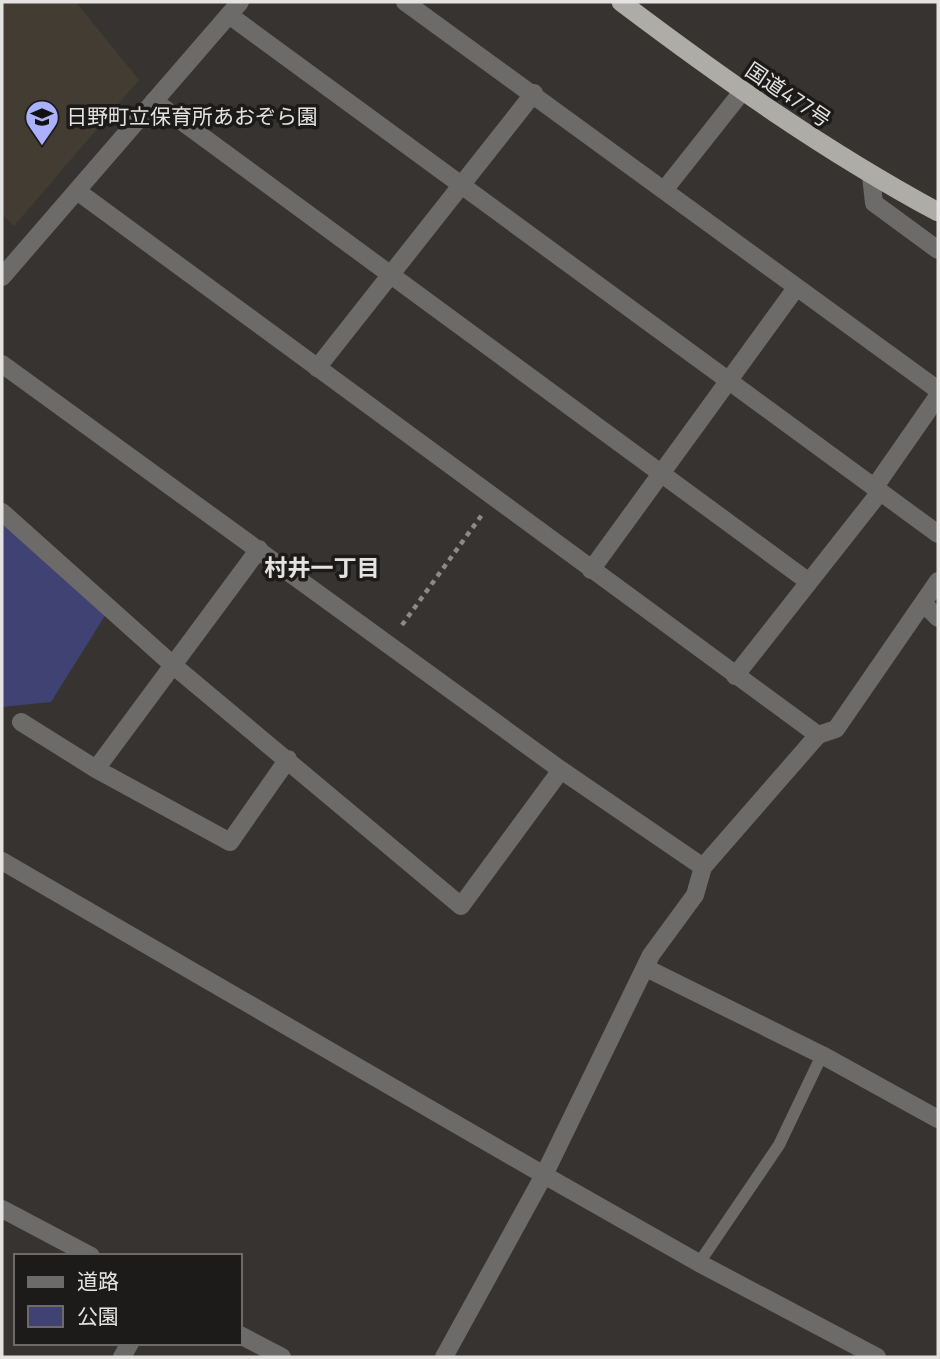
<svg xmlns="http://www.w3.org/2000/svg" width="940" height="1359" font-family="Manrope,'Noto Sans JP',sans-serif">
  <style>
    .built { fill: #423c33 }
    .green { fill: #404274 }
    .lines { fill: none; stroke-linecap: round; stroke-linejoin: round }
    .path { stroke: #8c8a88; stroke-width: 4.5; stroke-dasharray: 5 5; stroke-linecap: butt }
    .service { stroke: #6c6b69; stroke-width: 12 }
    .minor { stroke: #6c6b69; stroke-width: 18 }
    .tertiary { stroke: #6c6b69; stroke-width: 18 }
    .trunk { stroke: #aeaca7; stroke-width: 19 }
    .labels { text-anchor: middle; stroke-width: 7; stroke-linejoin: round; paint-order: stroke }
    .street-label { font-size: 21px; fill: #e4e3e1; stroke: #1c1b1a }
    .poi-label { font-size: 21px; fill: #e4e3e1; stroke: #1c1b1a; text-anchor: start }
    .neighbourhood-label { font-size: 23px; font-weight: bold; fill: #e4e3e1; stroke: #1c1b1a }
  </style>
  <rect width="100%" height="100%" fill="#363330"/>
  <path class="built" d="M 2,2 L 76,2 L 139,80 L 14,226 L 2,214 Z"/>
  <path class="green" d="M 2,524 L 106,614 L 51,702 L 2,707 Z"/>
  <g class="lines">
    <path class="path" d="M 402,625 L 484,512"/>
    <path class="service" d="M 699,1263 L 779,1145 L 822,1055"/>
    <path class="minor" d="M 405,2 L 938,390
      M 229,15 L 938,534
      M 154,101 L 809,582
      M 871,176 L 874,203 L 938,250
      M 665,189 L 741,93
      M 317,368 L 534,93
      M 874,488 L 938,396
      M 2,512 L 174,666 L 461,906 L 561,770
      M 591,570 L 796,288
      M 923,603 L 938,618
      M 735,676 L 880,492
      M 21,722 L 96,769 L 230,842 L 288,759
      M 818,735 L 836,729 L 938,581
      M 96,769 L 259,549
      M 2,861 L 544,1175 L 699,1263 L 877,1357
      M 646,968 L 822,1055 L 938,1119
      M 2,1209 L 91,1256
      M 240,1335 L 282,1357
      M 122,1357 L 130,1343
      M 444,1357 L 544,1175 L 651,955 L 695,895 L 703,867"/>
    <path class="tertiary" d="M 2,277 L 240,2
      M 2,364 L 561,770 L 703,867 L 818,735 L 77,191"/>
    <path class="trunk" d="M 621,2 C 723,79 825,151 938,212"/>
  </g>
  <defs>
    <g id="school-pin" transform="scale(1.75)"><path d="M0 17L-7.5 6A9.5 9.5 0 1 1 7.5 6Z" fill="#aab0fc" stroke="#1c1b1a"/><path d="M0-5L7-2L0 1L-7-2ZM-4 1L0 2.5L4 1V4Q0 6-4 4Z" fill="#111"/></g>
  </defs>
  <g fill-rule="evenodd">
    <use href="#school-pin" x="42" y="117"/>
  </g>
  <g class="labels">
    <g class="street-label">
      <text transform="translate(788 95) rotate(34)" y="7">国道477号</text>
    </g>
    <g class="poi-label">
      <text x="66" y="124">日野町立保育所あおぞら園</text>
    </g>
    <g class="neighbourhood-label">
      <text x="322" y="576">村井一丁目</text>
    </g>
  </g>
  <rect width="940" height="1359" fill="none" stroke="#e4e3e1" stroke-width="7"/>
  <rect x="14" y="1254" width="228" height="91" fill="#1c1b1a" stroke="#6c6b6a" stroke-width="2"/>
  <rect x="28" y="1277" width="35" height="10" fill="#6c6b69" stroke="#6c6b6a" stroke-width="2"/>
  <text x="77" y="1289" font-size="21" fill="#e4e3e1">道路</text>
  <rect x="28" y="1306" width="35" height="21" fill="#404274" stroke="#6c6b6a" stroke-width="2"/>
  <text x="77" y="1324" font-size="21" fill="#e4e3e1">公園</text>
</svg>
